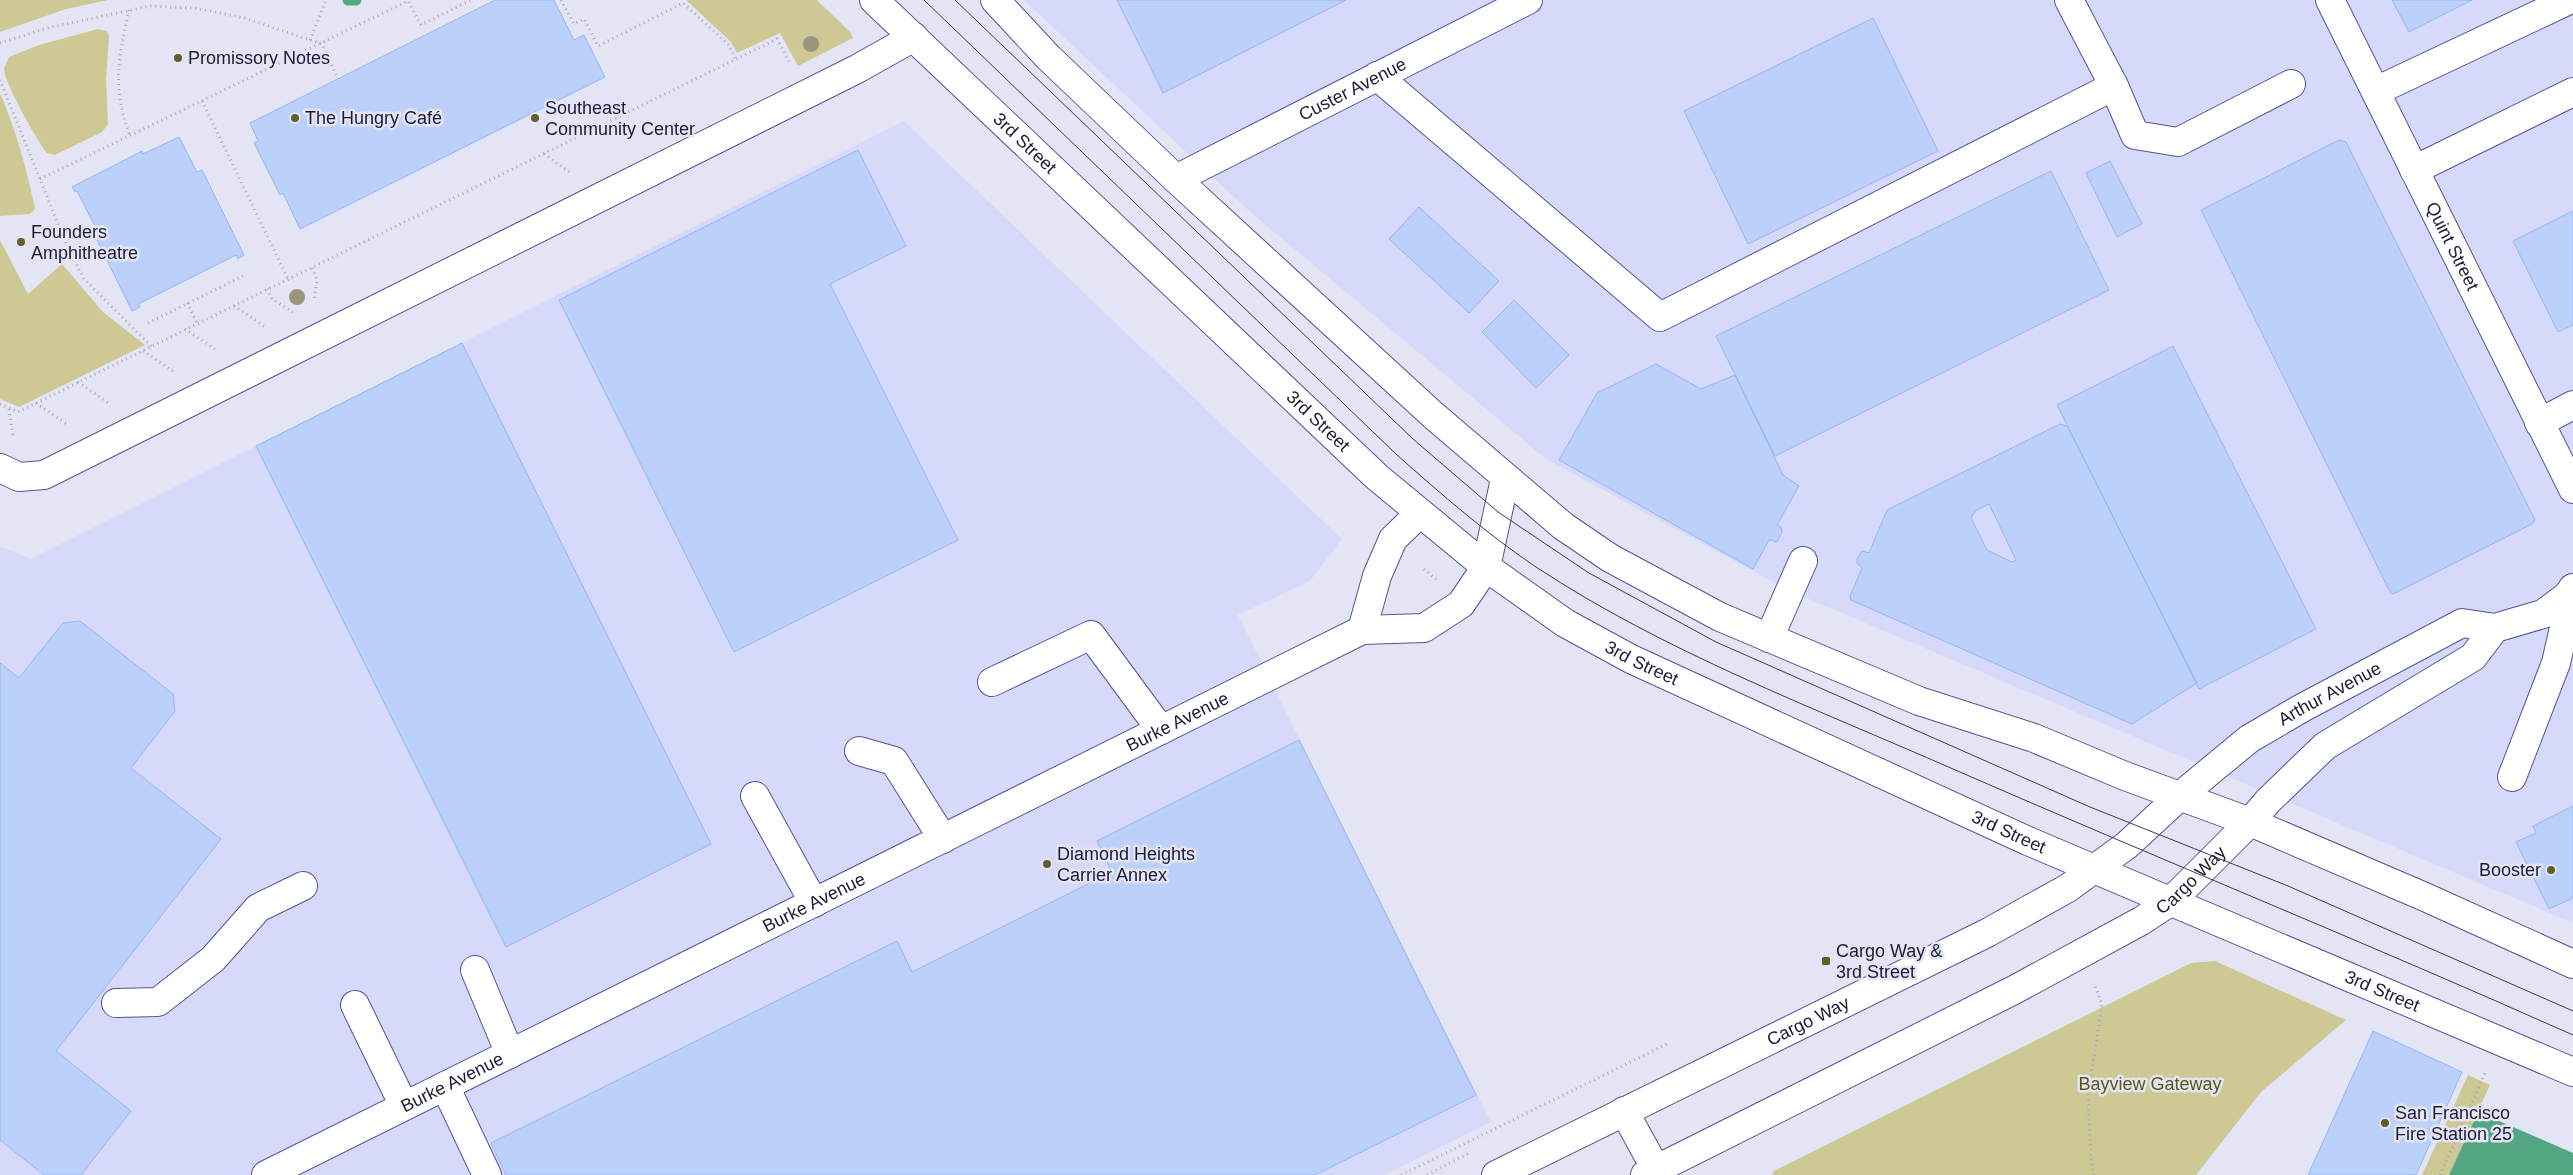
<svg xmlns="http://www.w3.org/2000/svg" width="2573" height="1175" font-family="Arial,sans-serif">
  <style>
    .built { fill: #d7d9fb }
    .green { fill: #cdc894 }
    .water { fill: #52a681 }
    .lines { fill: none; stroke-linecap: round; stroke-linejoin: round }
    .stream { stroke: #52a681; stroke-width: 11 }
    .building { fill: #bcd1f9; stroke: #94b7fa; fill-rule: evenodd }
    .minor-casing { stroke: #555496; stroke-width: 30 }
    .major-casing { stroke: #555496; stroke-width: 30 }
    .path { stroke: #a7a8ba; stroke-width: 3; stroke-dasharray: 1 4; stroke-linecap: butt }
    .minor { stroke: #fff; stroke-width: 28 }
    .major { stroke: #fff; stroke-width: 28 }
    .tram { stroke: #3b3b54; stroke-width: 1 }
    .tree { fill: #9a967d }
    .poi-dot { fill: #635d2a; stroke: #e4e5f4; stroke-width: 2 }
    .labels { text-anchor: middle; stroke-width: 5; stroke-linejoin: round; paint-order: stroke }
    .poi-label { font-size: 18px; fill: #1b1b36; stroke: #e4e5f4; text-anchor: start }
    .street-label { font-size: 18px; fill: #1b1b36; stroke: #e4e5f4 }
    .park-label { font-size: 18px; fill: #5d561b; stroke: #e4e5f4 }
  </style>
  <rect width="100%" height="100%" fill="#e4e5f4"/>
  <path class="built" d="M 1024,0 L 2573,0 L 2573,923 L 1790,591 L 1546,459 L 1250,212 Z
    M 904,121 L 1342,539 L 1310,581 L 1238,615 L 1491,1122 L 1384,1175 L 0,1175 L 0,546 L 31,559 Z"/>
  <path class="green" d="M 0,0 L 108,0 L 66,9 L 0,32 Z
    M 686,0 L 817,0 L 851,33 L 853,38 L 798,66 L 780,33 L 737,53 L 731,42 Z
    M 98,29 L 107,31 L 109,36 L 106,79 L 108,124 L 102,132 L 55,155 L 47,153 C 38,142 3,81 4,68 C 5,65 8,61 9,57 L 39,45 Z
    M 0,93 C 16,130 27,170 35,209 L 30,214 L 0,216 Z
    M 0,240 L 28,294 L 62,264 L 103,312 L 145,345 L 19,407 L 0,399 Z
    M 2215,961 L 2346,1020 L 2261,1092 L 2196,1175 L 1772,1175 L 1774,1171 L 2191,963 Z
    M 2468,1075 L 2490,1085 L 2449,1175 L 2422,1175 Z"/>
  <path class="water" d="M 2478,1112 L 2573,1153 L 2573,1175 L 2449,1175 Z"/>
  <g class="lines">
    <path class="stream" d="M 348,0 L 356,0"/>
  </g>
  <path class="building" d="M 495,0 L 554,0 L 574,40 L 584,35 L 605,77 L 300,229 L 283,193 L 280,195 L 254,143 L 258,141 L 250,123 Z
    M 1117,0 L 1346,0 L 1163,93 Z
    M 2392,0 L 2472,0 L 2409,32 Z
    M 1873,18 L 1938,151 L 1748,244 L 1684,111 Z
    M 179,137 L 197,172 L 202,170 L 244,255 L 238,259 L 236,255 L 138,304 L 140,307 L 132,311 L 96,238 L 100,236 L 77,191 L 75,192 L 72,187 L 142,151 L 143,154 Z
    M 2339,140 L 2346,142 L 2535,520 L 2532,524 L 2393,594 L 2388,588 L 2201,210 Z
    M 858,150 L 906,246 L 830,284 L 958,540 L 734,652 L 559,300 Z
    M 2110,161 L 2142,224 L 2117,237 L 2086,173 Z
    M 2051,171 L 2109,290 L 1775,456 L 1716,336 Z
    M 1419,207 L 1499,281 L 1469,313 L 1389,239 Z
    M 2573,211 L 2573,325 L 2558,332 L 2513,241 Z
    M 1514,300 L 1569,355 L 1536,388 L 1482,332 Z
    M 462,343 L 711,844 L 506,947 L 256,446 Z
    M 2173,346 L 2316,629 L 2199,689 L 2057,405 Z
    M 1656,364 L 1701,389 L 1735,375 L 1783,475 L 1799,486 L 1777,525 L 1781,527 L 1782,532 L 1777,542 L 1769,540 L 1753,569 L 1559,460 L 1597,393 Z
    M 2060,424 L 2067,426 L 2197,683 L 2132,724 L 1851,600 L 1850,596 L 1862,568 L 1857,563 L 1857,559 L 1862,551 L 1869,553 L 1887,510 ZM 1989,504 L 2016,560 L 2012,562 L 1987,550 L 1971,518 L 1975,511 Z
    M 80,621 L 173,694 L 175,711 L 131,768 L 221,839 L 56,1051 L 131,1111 L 81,1175 L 44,1175 L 0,1140 L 0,663 L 19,678 L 63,623 Z
    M 1299,740 L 1476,1095 L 1315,1175 L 506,1175 L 491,1143 L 897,941 L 912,972 L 1112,872 L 1097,841 Z
    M 2573,806 L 2573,898 L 2549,909 L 2516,842 L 2536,833 L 2533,826 Z
    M 2373,1031 L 2462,1072 L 2416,1175 L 2308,1175 Z"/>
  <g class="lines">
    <g class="minor-casing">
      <g id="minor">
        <path d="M 2069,0 L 2114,86 L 2135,135 L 2178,142 L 2291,84"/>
        <path id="s1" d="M 2330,0 L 2573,489"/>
        <path d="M 1377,76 L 1660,317 L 2114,86"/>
        <path d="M 2376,91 L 2569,0"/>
        <path d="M 2414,170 L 2573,92"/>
        <path id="s2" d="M 1176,179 L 1528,0"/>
        <path d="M 2539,423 L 2573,405"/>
        <path d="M 0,468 L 19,477 L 44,475 L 857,69 L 914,37"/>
        <path d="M 1362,630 L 1377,576 L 1393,539 L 1420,513"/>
        <path d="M 1769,638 L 1803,561"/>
        <path d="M 992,682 L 1091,635 L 1161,730"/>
        <path d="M 859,751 L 894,761 L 943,839"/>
        <path d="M 2512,777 L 2556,663 L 2573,588"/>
        <path d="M 755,796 L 814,903"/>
        <path id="s3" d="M 2180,796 L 2249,739 L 2302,708 L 2462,623 L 2495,628 L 2543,614 L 2567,596 L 2573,588"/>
        <path d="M 2250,822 L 2268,801 L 2325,746 L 2473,657 L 2495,628"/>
        <path d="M 475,970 L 510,1054"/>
        <path d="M 116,1003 L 158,1002 L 213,959 L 258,908 L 303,886"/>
        <path d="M 355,1005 L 404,1106"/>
        <path d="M 445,1086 L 487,1175"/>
        <path d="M 1624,1111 L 1659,1175"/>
        <path id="s4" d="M 266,1175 L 1362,630 L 1424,628 L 1461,604 L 1486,567 L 1505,479"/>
      </g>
    </g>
    <g class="major-casing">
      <g id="major">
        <path id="s5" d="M 874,0 L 1377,477 L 1486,567 L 1565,623 L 1631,659 L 2028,841 L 2573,1072"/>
        <path d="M 995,0 L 1048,57 L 1176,179 L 1433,415 L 1563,526 L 1610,558 L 1720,617 L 1919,701 L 2034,738 L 2125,776 L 2250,822 L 2425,897 L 2573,964"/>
        <path id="s6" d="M 1496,1175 L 1987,933 L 2068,888 L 2127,845 L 2180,796"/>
        <path id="s7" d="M 1645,1175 L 2014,990 L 2141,921 L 2170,902 L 2250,822"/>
      </g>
    </g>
    <path class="path" d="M 561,0 L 574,24 L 584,19 L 598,46 L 683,3 L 729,45 L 736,60
      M 129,10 C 118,60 112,87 130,136
      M 310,40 L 326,0
      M 0,43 L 47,28 L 150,6 L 194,8 L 245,18 L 322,44 L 338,79
      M 0,80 L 67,246 L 84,279 L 151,346
      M 202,101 L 288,279
      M 544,154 L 571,173
      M 40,179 L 408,1 L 421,25 L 471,0
      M 312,268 L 317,279 L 314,301
      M 267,289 L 272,299 L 293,312
      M 187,303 L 197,323
      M 234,306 L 264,326
      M 148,323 L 243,276
      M 185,329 L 216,350
      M 143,351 L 173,371
      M 78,382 L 110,404
      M 36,403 L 68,425
      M 0,404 L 18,412 L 777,39 L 791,65
      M 9,409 L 13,437
      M 1424,569 L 1437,580
      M 1401,1175 L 1669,1043
      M 1427,1175 L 1469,1153
      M 2094,1175 L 2091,1158 L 2088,1095 L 2102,1004 L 2095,986
      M 2440,1175 L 2485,1073"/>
    <use href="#minor" class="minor"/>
    <use href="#major" class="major"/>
    <path class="tram" d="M 924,0 L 1397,455 C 1441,494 1487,534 1536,567 C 1665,652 1812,707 1953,769 C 2159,859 2367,943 2573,1035
      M 955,0 L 1413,439 L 1498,512 L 1589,573 L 1716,642 L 2090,807 L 2288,886 L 2573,1011"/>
  </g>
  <g class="tree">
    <circle cx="811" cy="44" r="8"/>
    <circle cx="297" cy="297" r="8"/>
  </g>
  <g class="poi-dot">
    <circle cx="178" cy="58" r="5"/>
    <circle cx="295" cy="118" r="5"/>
    <circle cx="535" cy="118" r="5"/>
    <circle cx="21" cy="242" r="5"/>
    <circle cx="1047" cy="864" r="5"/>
    <circle cx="2551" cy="870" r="5"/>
    <rect x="1821" y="956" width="10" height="10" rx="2.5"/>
    <circle cx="2385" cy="1123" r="5"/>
  </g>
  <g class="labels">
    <g class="poi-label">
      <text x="188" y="64">Promissory Notes</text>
      <text x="545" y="114">Southeast<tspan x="545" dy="21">Community Center</tspan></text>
      <text x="305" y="124">The Hungry Café</text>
      <text x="31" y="238">Founders<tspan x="31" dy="21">Amphitheatre</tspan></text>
      <text x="1057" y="860">Diamond Heights<tspan x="1057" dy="21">Carrier Annex</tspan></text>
      <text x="2541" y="876" text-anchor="end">Booster</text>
      <text x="1836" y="957">Cargo Way &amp;<tspan x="1836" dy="21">3rd Street</tspan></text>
      <text x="2395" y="1119">San Francisco<tspan x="2395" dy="21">Fire Station 25</tspan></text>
    </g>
    <g class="street-label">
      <text dy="6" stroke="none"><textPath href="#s2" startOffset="198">Custer Avenue</textPath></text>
      <text dy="6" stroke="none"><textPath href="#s5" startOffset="208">3rd Street</textPath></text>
      <text dy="6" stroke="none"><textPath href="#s1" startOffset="275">Quint Street</textPath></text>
      <text dy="6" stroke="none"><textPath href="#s5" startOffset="612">3rd Street</textPath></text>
      <text dy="6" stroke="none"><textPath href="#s5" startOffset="1018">3rd Street</textPath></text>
      <text dy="6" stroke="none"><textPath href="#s3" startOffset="182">Arthur Avenue</textPath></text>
      <text dy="6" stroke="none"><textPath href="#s4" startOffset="1018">Burke Avenue</textPath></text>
      <text dy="6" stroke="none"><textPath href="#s5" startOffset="1422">3rd Street</textPath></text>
      <text dy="6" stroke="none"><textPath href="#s7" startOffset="622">Cargo Way</textPath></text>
      <text dy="6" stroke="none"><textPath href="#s4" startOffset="612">Burke Avenue</textPath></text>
      <text dy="6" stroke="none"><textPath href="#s5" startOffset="1828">3rd Street</textPath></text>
      <text dy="6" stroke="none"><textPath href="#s6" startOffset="348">Cargo Way</textPath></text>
      <text dy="6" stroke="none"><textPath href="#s4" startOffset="208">Burke Avenue</textPath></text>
    </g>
    <g class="park-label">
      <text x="2150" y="1090">Bayview Gateway</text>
    </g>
  </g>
</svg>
